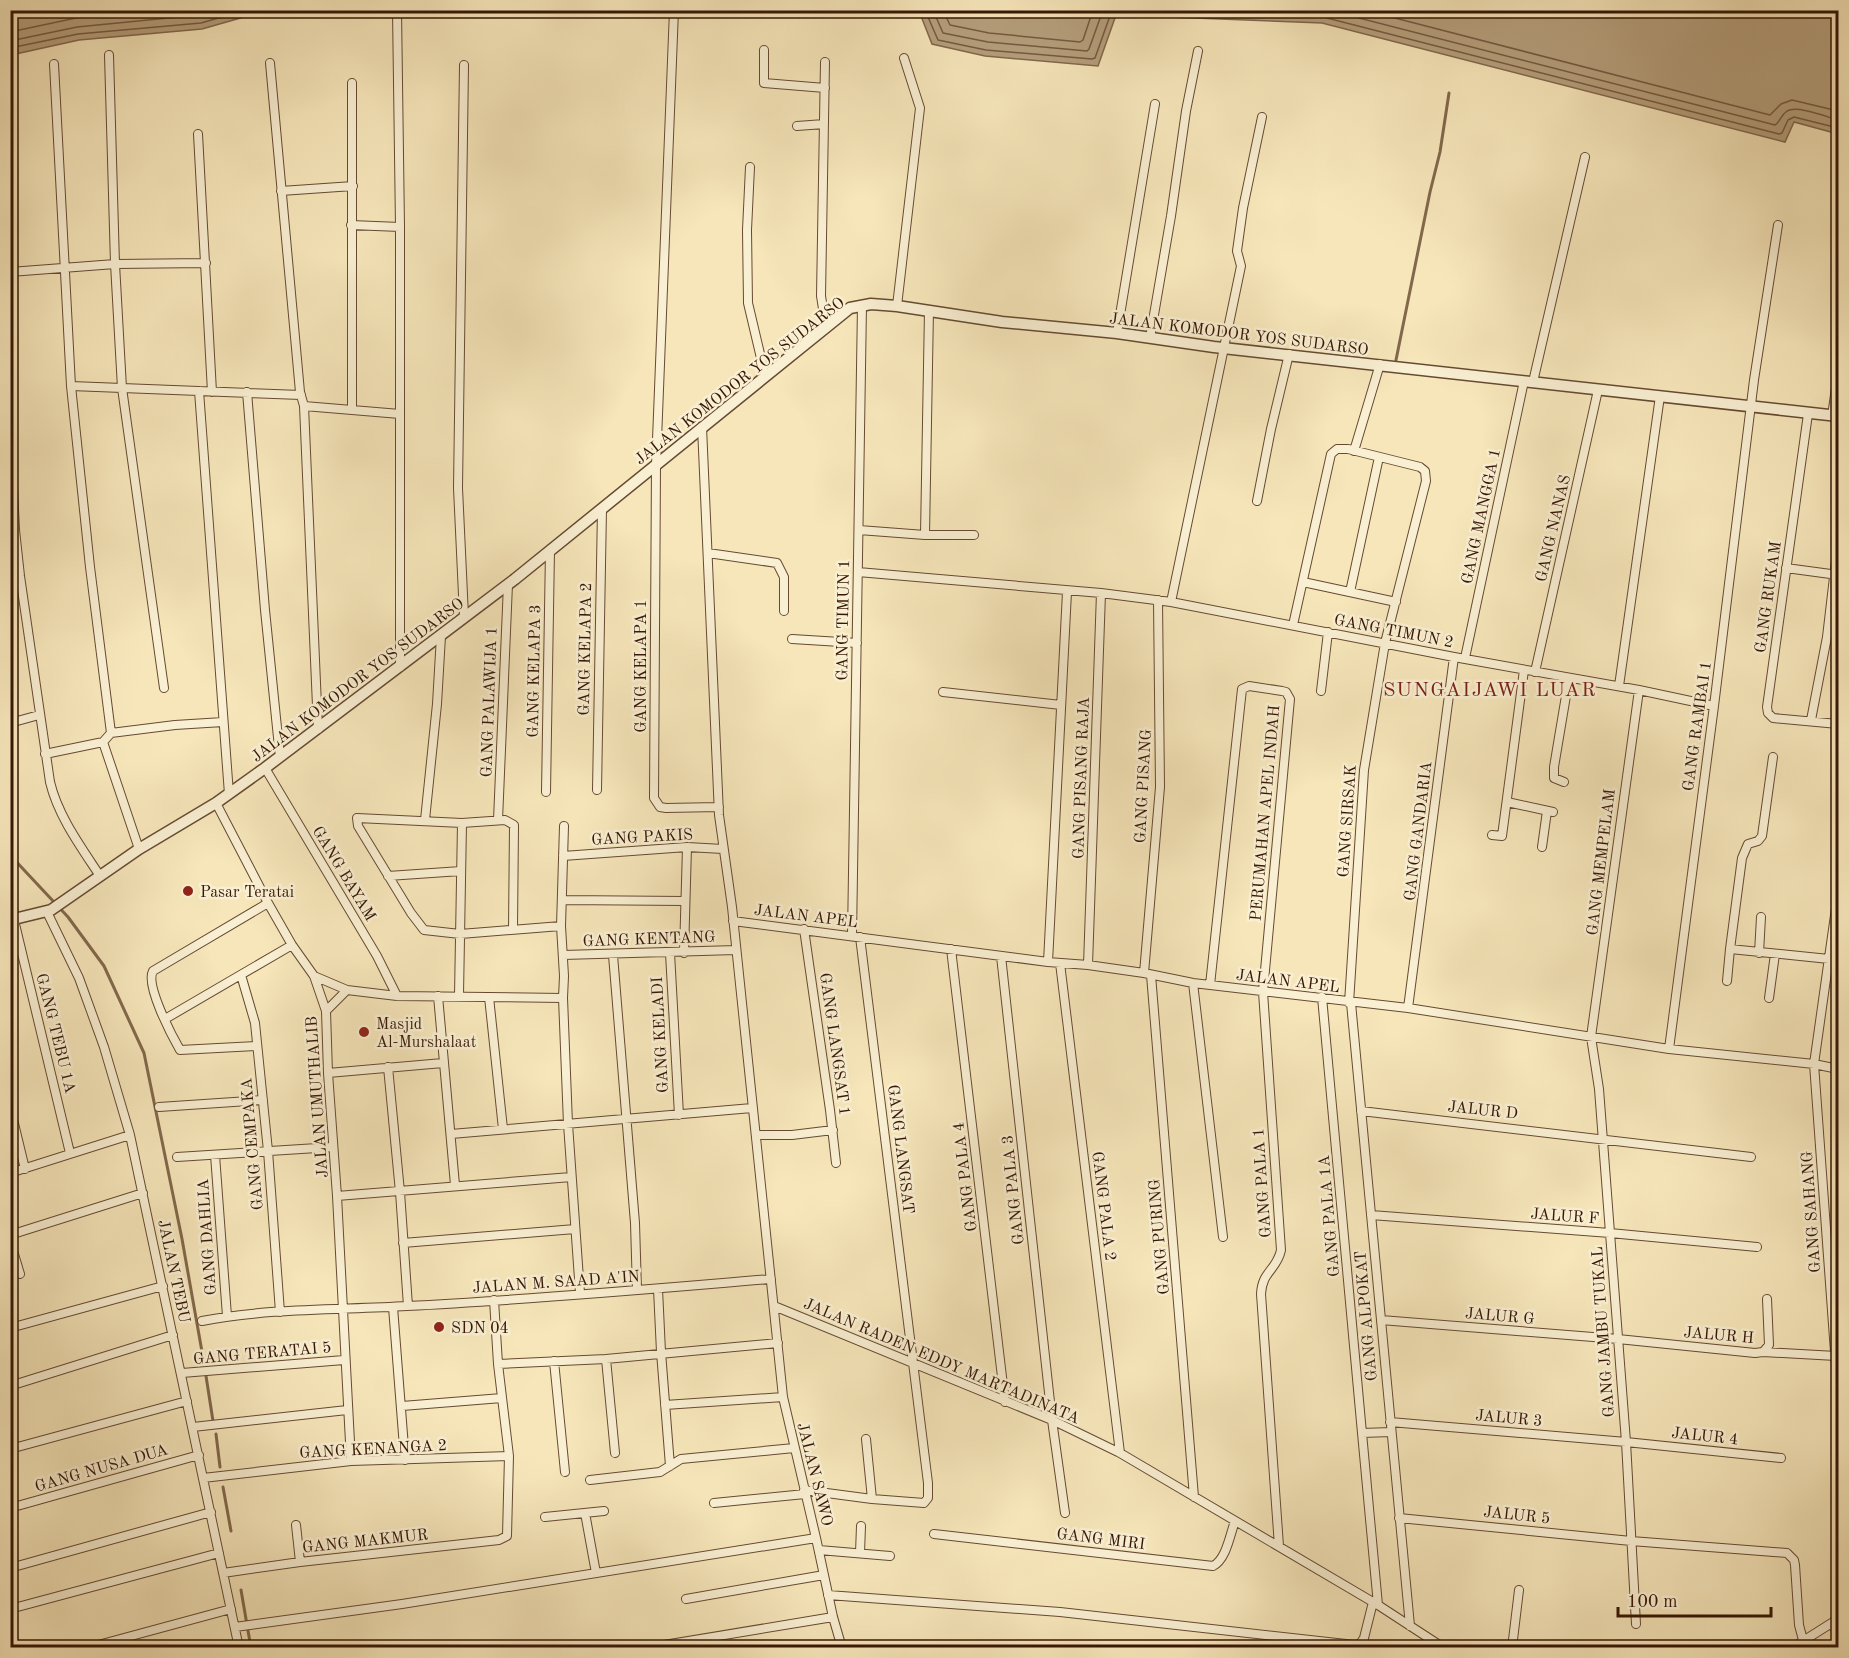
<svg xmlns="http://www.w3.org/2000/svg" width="1849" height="1658" font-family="'Old Standard TT',serif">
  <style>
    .water { fill: #b59f7c; stroke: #82684c; stroke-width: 1.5 }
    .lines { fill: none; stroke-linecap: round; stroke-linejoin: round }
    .shore { stroke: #765a40; stroke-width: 1.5 }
    .stream { stroke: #82684c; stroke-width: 3 }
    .minor-casing { stroke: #664a32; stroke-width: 10 }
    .tertiary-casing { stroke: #664a32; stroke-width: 13 }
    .minor { stroke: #f9efd2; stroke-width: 8 }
    .tertiary { stroke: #f9efd2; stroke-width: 10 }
    .poi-dot { fill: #8f2418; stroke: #f9efd2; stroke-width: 2 }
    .labels { text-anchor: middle; stroke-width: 5; stroke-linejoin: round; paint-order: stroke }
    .street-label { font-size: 16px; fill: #361605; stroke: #f9efd2 }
    .poi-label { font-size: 16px; fill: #361605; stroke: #f9efd2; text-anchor: start }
    .quarter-label { font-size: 20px; letter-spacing: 1.5px; fill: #7a1f14; stroke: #f9efd2 }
  </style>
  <rect width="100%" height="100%" fill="#f6e6ba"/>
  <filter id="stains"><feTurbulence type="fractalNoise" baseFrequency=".00333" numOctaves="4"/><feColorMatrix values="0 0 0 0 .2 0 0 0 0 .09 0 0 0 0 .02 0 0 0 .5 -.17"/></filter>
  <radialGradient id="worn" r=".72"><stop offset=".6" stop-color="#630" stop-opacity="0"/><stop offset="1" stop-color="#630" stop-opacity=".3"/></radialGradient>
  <path class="water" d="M 10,11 L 11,10 L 259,11 L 251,15 L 202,29 L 79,40 L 11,55 Z
    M 919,11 L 1838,11 L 1838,134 L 1794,122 L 1785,142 L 1322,23 L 1116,15 L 1098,66 L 985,56 L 932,44 Z"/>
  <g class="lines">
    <path class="shore" d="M 925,10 L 938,40 L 986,50 L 1092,59 L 1095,58 L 1112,10
      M 933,10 L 943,33 L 988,42 L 1087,51 L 1089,49 L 1103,10
      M 943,10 L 950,25 L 989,33 L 1080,42 L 1083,40 L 1093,10
      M 1152,10 L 1323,17 L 1779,134 L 1782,133 L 1788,120 L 1794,117 L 1838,128
      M 1328,10 L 1775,125 C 1780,122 1781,115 1787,111 C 1797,105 1827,117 1838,120
      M 1364,10 L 1770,115 L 1781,104 L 1792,100 L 1838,111
      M 10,32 L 76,18 L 153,10
      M 10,41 L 77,27 L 199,15 L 217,10
      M 10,48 L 78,34 L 201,23 L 246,10"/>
    <path class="stream" d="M 1396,360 L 1430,192 L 1440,152 L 1449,93
      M 10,855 L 68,917 L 104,966 L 144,1053 L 182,1239 L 204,1363
      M 206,1376 L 213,1421
      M 216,1434 L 220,1467
      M 223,1487 L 231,1531
      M 241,1590 L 251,1648"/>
    <g class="minor-casing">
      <path id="minor" d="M 397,10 L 400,227 L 400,667
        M 674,10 L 656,465 L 654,798 L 660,807 L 666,808 L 719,807
        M 764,50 L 764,83 L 825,88
        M 109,55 L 115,264 L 122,388 L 164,688
        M 825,62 L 821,296 L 826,328
        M 270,63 L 300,392 L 304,406 L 318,729
        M 54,64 L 71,386 L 90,567 L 111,733 L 103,742 L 139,849
        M 352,83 L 352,409
        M 797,126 L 824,124
        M 198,134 L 212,392
        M 750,167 L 747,230 L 748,303 L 765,375
        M 281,191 L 353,186
        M 351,225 L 400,227
        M 10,272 L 115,264 L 206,263
        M 897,306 L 920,108 L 904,58
        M 1117,333 L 1155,104
        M 1150,338 L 1171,216 L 1186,111 L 1198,51
        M 1533,382 L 1585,157
        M 71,386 L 301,395
        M 199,391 L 229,794
        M 247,392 L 265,610 L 280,757
        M 304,406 L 400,414
        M 1808,414 L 1767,707 L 1768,713 L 1773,718 L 1838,724
        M 1832,416 L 1838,374
        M 10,426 L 15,530 L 20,576 L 50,782 C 58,816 81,847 100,876
        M 702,427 L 719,815 L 732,907 L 783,1397 L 816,1538 L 833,1617 L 842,1648
        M 1354,451 L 1380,364
        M 1257,501 L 1271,429 L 1289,354
        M 859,530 L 925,535 L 974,535
        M 925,535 L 929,310
        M 708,553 L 777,563 L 784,577 L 784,611
        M 1786,568 L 1838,575
        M 858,572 L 1101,593 L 1171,602 L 1454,657 L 1639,690 L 1714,706
        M 1303,582 L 1396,602
        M 1350,592 L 1379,457
        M 1171,602 L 1241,266 L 1237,251 L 1243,208 L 1262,117
        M 464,616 L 458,488 L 464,65
        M 1293,625 L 1331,454 L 1337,449 L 1348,449 L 1420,467 L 1425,471 L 1426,481 L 1385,643 L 1364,770 L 1349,1003
        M 792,639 L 857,643
        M 1465,658 L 1524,381
        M 1535,672 L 1598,390
        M 1619,686 L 1660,396
        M 1321,691 L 1328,632
        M 943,692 L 1061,705
        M 1811,720 L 1827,637 L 1838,543
        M 10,723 L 39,715
        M 111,733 L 175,725 L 223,722
        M 45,754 L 103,742
        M 1773,757 L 1762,836 L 1758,841 L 1748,844 L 1742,858 L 1730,949 L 1829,959
        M 265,768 L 377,956 L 397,996
        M 1564,782 L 1554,778 L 1554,767 L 1569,678
        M 597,790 L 602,509
        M 546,792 L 550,550
        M 1507,802 L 1553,812
        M 216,803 L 268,903 L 292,945 L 314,976 L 326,1011 L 328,1073 L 337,1196 L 351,1461
        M 425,820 L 437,704 L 441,636
        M 498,820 L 508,584
        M 462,823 L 505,820 L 514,825 L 513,929
        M 564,826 L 561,926 L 564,976 L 563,998 L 568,1124 L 580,1293
        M 1492,835 L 1502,836 L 1524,670
        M 1542,847 L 1547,811
        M 563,856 L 687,847 L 723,849
        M 388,876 L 461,871
        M 1838,894 L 1814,1064 L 1838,1393
        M 562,900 L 685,901
        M 47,912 L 79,978 L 104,1047 L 130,1135 L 239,1648
        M 14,920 L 70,1153
        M 733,921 L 1048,962 L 1088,965 L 1144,973 L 1193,983 L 1408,1008 L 1669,1049 L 1814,1064 L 1838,1069
        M 804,929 L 830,1110 L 836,1163
        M 852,936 L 862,305
        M 951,949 L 1005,1402
        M 670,953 L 679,1115
        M 684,953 L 687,847
        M 1759,953 L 1761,917
        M 563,955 L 736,950
        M 613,955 L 635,1223 L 637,1290
        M 1001,956 L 1052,1420 L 1065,1513
        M 1048,962 L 1067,592
        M 1060,963 L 1120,1453
        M 1088,965 L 1101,593
        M 1144,973 L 1160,787 L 1158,600
        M 241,975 L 255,1023 L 268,1151 L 280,1312
        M 1151,975 L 1194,1497
        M 314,976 L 347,990 L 397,996 L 563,998
        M 1727,981 L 1730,949
        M 1193,983 L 1223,1237
        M 1210,985 L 1242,689 L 1249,686 L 1282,691 L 1286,692 L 1290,699 L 1263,992 L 1281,1250 C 1277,1270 1262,1271 1261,1294 L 1279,1546
        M 459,995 L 462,823 L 357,818 L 358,826 L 411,913 L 424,930 L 460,934 L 561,926
        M 438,996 L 455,1185
        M 489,997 L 503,1129
        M 1322,997 L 1362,1433
        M 1769,998 L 1775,954
        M 1351,1003 L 1410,1626
        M 1408,1008 L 1454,657
        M 326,1011 L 347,990
        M 165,1019 L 292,945
        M 257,1046 L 180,1050 C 172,1036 145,985 153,971 L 268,903
        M 1669,1049 L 1714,706 L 1754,380 L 1778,225
        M 388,1067 L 400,1192 L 408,1306
        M 328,1073 L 443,1063
        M 10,1107 L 25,1169
        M 159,1107 L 263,1100
        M 1361,1111 L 1751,1157
        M 451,1134 L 752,1108
        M 756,1135 L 792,1135 L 833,1130
        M 215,1155 L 227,1316
        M 177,1157 L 333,1147
        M 10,1173 L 130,1135
        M 337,1196 L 571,1177
        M 1371,1215 L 1610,1233 L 1757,1247
        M 10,1235 L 143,1193
        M 10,1241 L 20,1274
        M 403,1243 L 575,1229
        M 658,1289 L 661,1352 L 670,1466
        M 774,1306 L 1052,1420 L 1120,1453 L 1378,1605 L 1444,1648
        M 393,1307 L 405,1460
        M 1381,1320 L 1618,1339 L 1755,1353 L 1763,1352 L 1769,1345 L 1767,1299
        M 202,1321 C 269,1308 339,1310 407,1306 C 528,1300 650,1289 771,1279
        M 10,1328 L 163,1286
        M 1763,1352 L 1836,1356
        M 606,1359 L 615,1453
        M 554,1361 L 565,1472
        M 498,1364 L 606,1359 L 778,1343
        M 182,1373 L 344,1360
        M 10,1386 L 173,1335
        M 665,1405 L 783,1397
        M 402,1406 L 502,1398
        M 1390,1422 L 1626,1442 L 1781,1458
        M 193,1427 L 347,1410
        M 866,1439 L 872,1499
        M 10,1449 L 187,1401
        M 203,1478 L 351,1461 L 509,1456
        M 590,1480 L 660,1472 L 681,1459 L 794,1448
        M 804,1490 L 872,1499 L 924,1503 L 928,1498 L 928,1483 L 860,937
        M 714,1503 L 805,1494
        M 10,1508 L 199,1455
        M 585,1513 L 596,1573
        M 545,1517 L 604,1511
        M 1399,1518 L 1631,1541 L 1787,1553 L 1794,1560 L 1795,1565 L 1799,1625 L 1803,1640
        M 296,1525 L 300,1562
        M 934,1534 L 1213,1566 C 1226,1560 1230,1535 1235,1521
        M 819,1550 L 890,1556
        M 860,1553 L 861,1526
        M 10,1568 L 211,1512
        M 223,1573 L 300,1562 L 499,1540 L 507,1536 L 509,1456 L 498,1364 L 494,1300
        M 828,1595 L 1060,1612 L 1355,1645 L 1360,1644 L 1364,1638 L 1373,1602
        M 686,1599 L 824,1575
        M 1378,1605 L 1362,1433 L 1391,1432
        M 10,1609 L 219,1553
        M 1636,1624 L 1626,1442 L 1599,1089 L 1591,1037 L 1639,690
        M 1831,1624 L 1838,1632
        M 235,1627 L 402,1604 L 816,1538
        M 87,1648 L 231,1609
        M 646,1648 L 833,1617
        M 1512,1648 L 1519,1590
        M 1792,1648 L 1838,1619"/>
    </g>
    <g class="tertiary-casing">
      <path id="tertiary" d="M 10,920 L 51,910 L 139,849 L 216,803 L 265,768 L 515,579 L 850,308 L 871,304 L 897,306 L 1002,322 L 1117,333 L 1214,347 L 1838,416"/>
    </g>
    <use href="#minor" class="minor"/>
    <use href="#tertiary" class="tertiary"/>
  </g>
  <g class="poi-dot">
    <circle cx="188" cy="891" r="6"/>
    <circle cx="364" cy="1032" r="6"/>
    <circle cx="439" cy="1327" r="6"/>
  </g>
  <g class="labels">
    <g class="street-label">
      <text transform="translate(1239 333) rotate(7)" y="6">JALAN KOMODOR YOS SUDARSO</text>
      <text transform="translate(739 380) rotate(-38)" y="6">JALAN KOMODOR YOS SUDARSO</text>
      <text transform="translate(1480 516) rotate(-78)" y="6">GANG MANGGA 1</text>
      <text transform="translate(1552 528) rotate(-77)" y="6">GANG NANAS</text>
      <text transform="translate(1767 597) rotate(-82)" y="6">GANG RUKAM</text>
      <text transform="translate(842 620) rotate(-89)" y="6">GANG TIMUN 1</text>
      <text transform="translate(1394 630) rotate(11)" y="6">GANG TIMUN 2</text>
      <text transform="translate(584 649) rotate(-89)" y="6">GANG KELAPA 2</text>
      <text transform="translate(640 666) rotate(-90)" y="6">GANG KELAPA 1</text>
      <text transform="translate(533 671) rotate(-89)" y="6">GANG KELAPA 3</text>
      <text transform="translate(357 679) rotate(-37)" y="6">JALAN KOMODOR YOS SUDARSO</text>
      <text transform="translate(488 702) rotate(-88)" y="6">GANG PALAWIJA 1</text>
      <text transform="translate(1696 726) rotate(-82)" y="6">GANG RAMBAI 1</text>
      <text transform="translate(1080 778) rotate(-88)" y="6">GANG PISANG RAJA</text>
      <text transform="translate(1142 786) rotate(-87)" y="6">GANG PISANG</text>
      <text transform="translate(1264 813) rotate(-85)" y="6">PERUMAHAN APEL INDAH</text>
      <text transform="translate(1346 821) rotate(-86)" y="6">GANG SIRSAK</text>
      <text transform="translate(1417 831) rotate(-83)" y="6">GANG GANDARIA</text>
      <text transform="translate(642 836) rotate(-3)" y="6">GANG PAKIS</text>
      <text transform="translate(1600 862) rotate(-83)" y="6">GANG MEMPELAM</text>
      <text transform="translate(345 873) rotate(59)" y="6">GANG BAYAM</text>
      <text transform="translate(806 915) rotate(7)" y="6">JALAN APEL</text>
      <text transform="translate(649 938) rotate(-2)" y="6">GANG KENTANG</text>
      <text transform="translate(1288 980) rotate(7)" y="6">JALAN APEL</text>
      <text transform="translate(57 1033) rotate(76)" y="6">GANG TEBU 1A</text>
      <text transform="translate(659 1035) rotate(-93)" y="6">GANG KELADI</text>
      <text transform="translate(836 1044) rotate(82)" y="6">GANG LANGSAT 1</text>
      <text transform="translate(316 1097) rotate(-94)" y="6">JALAN UMUTHALIB</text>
      <text transform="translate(1483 1109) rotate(6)" y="6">JALUR D</text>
      <text transform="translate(251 1144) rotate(-95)" y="6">GANG CEMPAKA</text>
      <text transform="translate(902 1149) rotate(83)" y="6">GANG LANGSAT</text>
      <text transform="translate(964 1177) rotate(-97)" y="6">GANG PALA 4</text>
      <text transform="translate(1261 1183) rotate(-94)" y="6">GANG PALA 1</text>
      <text transform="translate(1012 1190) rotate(-96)" y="6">GANG PALA 3</text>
      <text transform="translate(1105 1206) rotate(83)" y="6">GANG PALA 2</text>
      <text transform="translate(1810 1212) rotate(-94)" y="6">GANG SAHANG</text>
      <text transform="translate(1565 1215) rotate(4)" y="6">JALUR F</text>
      <text transform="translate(1328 1216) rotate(-95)" y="6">GANG PALA 1A</text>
      <text transform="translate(206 1237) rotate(-94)" y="6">GANG DAHLIA</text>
      <text transform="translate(1158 1237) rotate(-95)" y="6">GANG PURING</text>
      <text transform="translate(175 1271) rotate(78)" y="6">JALAN TEBU</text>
      <text transform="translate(556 1281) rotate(-4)" y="6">JALAN M. SAAD A'IN</text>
      <text transform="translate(1500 1315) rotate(5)" y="6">JALUR G</text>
      <text transform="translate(1365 1316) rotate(-95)" y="6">GANG ALPOKAT</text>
      <text transform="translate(1602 1332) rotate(-94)" y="6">GANG JAMBU TUKAL</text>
      <text transform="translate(1719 1334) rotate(5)" y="6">JALUR H</text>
      <text transform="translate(262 1352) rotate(-5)" y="6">GANG TERATAI 5</text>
      <text transform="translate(942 1360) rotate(23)" y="6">JALAN RADEN EDDY MARTADINATA</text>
      <text transform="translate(1509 1417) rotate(5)" y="6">JALUR 3</text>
      <text transform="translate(1705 1435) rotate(6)" y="6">JALUR 4</text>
      <text transform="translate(373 1448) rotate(-3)" y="6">GANG KENANGA 2</text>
      <text transform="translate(101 1467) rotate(-16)" y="6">GANG NUSA DUA</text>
      <text transform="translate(816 1474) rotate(76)" y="6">JALAN SAWO</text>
      <text transform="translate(1517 1514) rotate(6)" y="6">JALUR 5</text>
      <text transform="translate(1101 1538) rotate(7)" y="6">GANG MIRI</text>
      <text transform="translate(365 1540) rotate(-6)" y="6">GANG MAKMUR</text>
    </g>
    <g class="poi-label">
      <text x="200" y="897">Pasar Teratai</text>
      <text x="376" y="1029">Masjid<tspan x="376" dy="18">Al-Murshalaat</tspan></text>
      <text x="451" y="1333">SDN 04</text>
    </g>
    <g class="quarter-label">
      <text x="1490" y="696">SUNGAIJAWI LUAR</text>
    </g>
  </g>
  <rect width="1849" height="1658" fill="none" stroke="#f6e6ba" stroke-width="36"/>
  <rect x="12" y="12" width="1825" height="1634" fill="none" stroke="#361605" stroke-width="3"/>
  <rect x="18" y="18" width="1813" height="1622" fill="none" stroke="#361605" stroke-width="1.5"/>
  <path d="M1618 1607v9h153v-9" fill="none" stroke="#361605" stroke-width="3"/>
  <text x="1627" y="1607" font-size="18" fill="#361605" stroke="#f9efd2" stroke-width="4.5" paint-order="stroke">100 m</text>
  <rect width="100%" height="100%" filter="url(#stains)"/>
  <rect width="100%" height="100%" fill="url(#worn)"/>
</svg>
